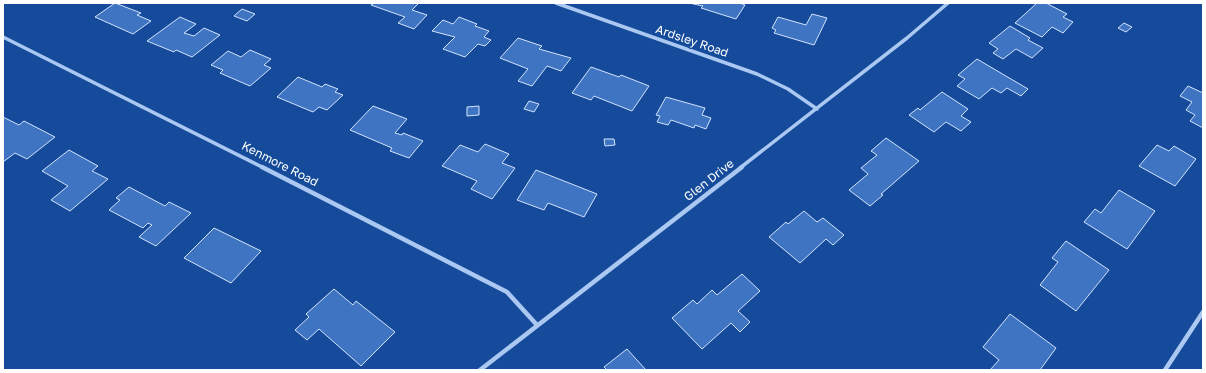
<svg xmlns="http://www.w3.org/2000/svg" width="1206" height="373" font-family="'Golos Text',sans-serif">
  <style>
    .building { fill: #3e74c1; stroke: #d2e4fd }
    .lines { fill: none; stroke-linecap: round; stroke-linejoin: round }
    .minor-far1 { stroke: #aac8f2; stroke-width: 3.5 }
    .minor { stroke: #aac8f2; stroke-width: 4.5 }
    .labels { text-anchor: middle; stroke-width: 3; stroke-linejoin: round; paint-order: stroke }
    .street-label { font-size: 12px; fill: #fff; stroke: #154b9a }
  </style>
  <rect width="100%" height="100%" fill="#154b9a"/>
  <path class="building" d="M 115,3 L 141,13 L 137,15 L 151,21 L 133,34 L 95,17 Z
    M 374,3 L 419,3 L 412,10 L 427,15 L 414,29 L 398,23 L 405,17 L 371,5 Z
    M 689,3 L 740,3 L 745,5 L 736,19 L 701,8 L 703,6 Z
    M 1037,3 L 1046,3 L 1067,14 L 1063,17 L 1073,22 L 1063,33 L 1052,27 L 1042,37 L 1015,23 Z
    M 242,9 L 255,14 L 247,21 L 234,16 Z
    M 812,14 L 827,18 L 814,45 L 774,33 L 776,30 L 772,28 L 778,17 L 806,25 Z
    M 180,17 L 196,24 L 184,33 L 194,36 L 204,28 L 220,35 L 192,57 L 176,50 L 174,52 L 147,41 Z
    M 459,17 L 477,24 L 475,26 L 489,31 L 484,37 L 491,40 L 485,46 L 478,44 L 465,57 L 443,49 L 455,37 L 432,31 L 443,20 L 453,24 Z
    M 1124,23 L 1132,27 L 1126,32 L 1118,28 Z
    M 1010,26 L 1030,38 L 1028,40 L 1043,48 L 1032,58 L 1016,49 L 1003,59 L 993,53 L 998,49 L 989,43 Z
    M 518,38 L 542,46 L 539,49 L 571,58 L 561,71 L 547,66 L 532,86 L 518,81 L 528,69 L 500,58 Z
    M 250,50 L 271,59 L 264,65 L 271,68 L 250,86 L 220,73 L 223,70 L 211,65 L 228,51 L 241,57 Z
    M 977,59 L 1028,89 L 1021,96 L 1007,88 L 1001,93 L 992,88 L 979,99 L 957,86 L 965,79 L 958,75 Z
    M 591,67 L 619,77 L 621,75 L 649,86 L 632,111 L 594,96 L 591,100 L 572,93 Z
    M 298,77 L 322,87 L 325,84 L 338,89 L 335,92 L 343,95 L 327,110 L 319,107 L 313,112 L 277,97 Z
    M 1188,86 L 1203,93 L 1203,128 L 1190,121 L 1195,115 L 1186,110 L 1192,102 L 1180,96 Z
    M 942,92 L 968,109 L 961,116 L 971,122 L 961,131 L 946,122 L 934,132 L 909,115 L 918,108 L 920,110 Z
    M 666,97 L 705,108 L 702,115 L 711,118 L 706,129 L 695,125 L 694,128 L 671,120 L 668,125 L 657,122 L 660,116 L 656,115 Z
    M 529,101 L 539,104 L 534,112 L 524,109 Z
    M 373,106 L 407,119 L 395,133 L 402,135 L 403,133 L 423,141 L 409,158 L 390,151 L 392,148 L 350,130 Z
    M 479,106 L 479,115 L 467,116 L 467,107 Z
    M 3,117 L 19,125 L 24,121 L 55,137 L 27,159 L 15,153 L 3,162 Z
    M 886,138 L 919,161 L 881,194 L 883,195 L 870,206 L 849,190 L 868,174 L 861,168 L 877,155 L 871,151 Z
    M 604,139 L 614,139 L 615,145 L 605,146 Z
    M 485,144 L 509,154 L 502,163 L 515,168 L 492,199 L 471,189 L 477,181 L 442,166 L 460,145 L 478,152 Z
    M 1157,145 L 1169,151 L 1174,146 L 1196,159 L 1175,186 L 1139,166 Z
    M 69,150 L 98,166 L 92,171 L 108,179 L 70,211 L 51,200 L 68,186 L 42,171 Z
    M 536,170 L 597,194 L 584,217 L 548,203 L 544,210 L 517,200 Z
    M 129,187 L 165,206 L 169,202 L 191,213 L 156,246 L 139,237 L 152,225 L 148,223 L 143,228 L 109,210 L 120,200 L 116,198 Z
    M 1119,190 L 1155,211 L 1127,249 L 1084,222 L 1095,209 L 1101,213 Z
    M 804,211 L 817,222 L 823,218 L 844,235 L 833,245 L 826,239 L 800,263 L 769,237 L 786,222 L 788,224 Z
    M 214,228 L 261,251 L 231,283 L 184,258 Z
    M 1066,241 L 1109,270 L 1076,311 L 1040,285 L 1058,262 L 1052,258 Z
    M 742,274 L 760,291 L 738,311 L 750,322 L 740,332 L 731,323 L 702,349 L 672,318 L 693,300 L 697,304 L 712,290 L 717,295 Z
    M 334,289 L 353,305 L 356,301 L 395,332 L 361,366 L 319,329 L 307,340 L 295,330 L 309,317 L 306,314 Z
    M 1010,314 L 1056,348 L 1040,370 L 990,370 L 999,360 L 983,347 Z
    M 627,349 L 646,370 L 607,370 L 604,367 Z"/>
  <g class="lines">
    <path class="minor-far1" d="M 556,3 L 757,74 L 788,89 L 817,109
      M 3,37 L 264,168
      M 740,168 L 907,38 L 948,3"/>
    <path class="minor" d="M 262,167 L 507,292 L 537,325
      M 480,370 L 742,167
      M 1165,370 L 1203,312"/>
  </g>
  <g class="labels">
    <g class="street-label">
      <text transform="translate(692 41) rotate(19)" y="4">Ardsley Road</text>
      <text transform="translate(280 164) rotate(27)" y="4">Kenmore Road</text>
      <text transform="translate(709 180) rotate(-38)" y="4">Glen Drive</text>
    </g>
  </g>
  <rect width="1206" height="373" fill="none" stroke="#ffffff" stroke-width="8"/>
</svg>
